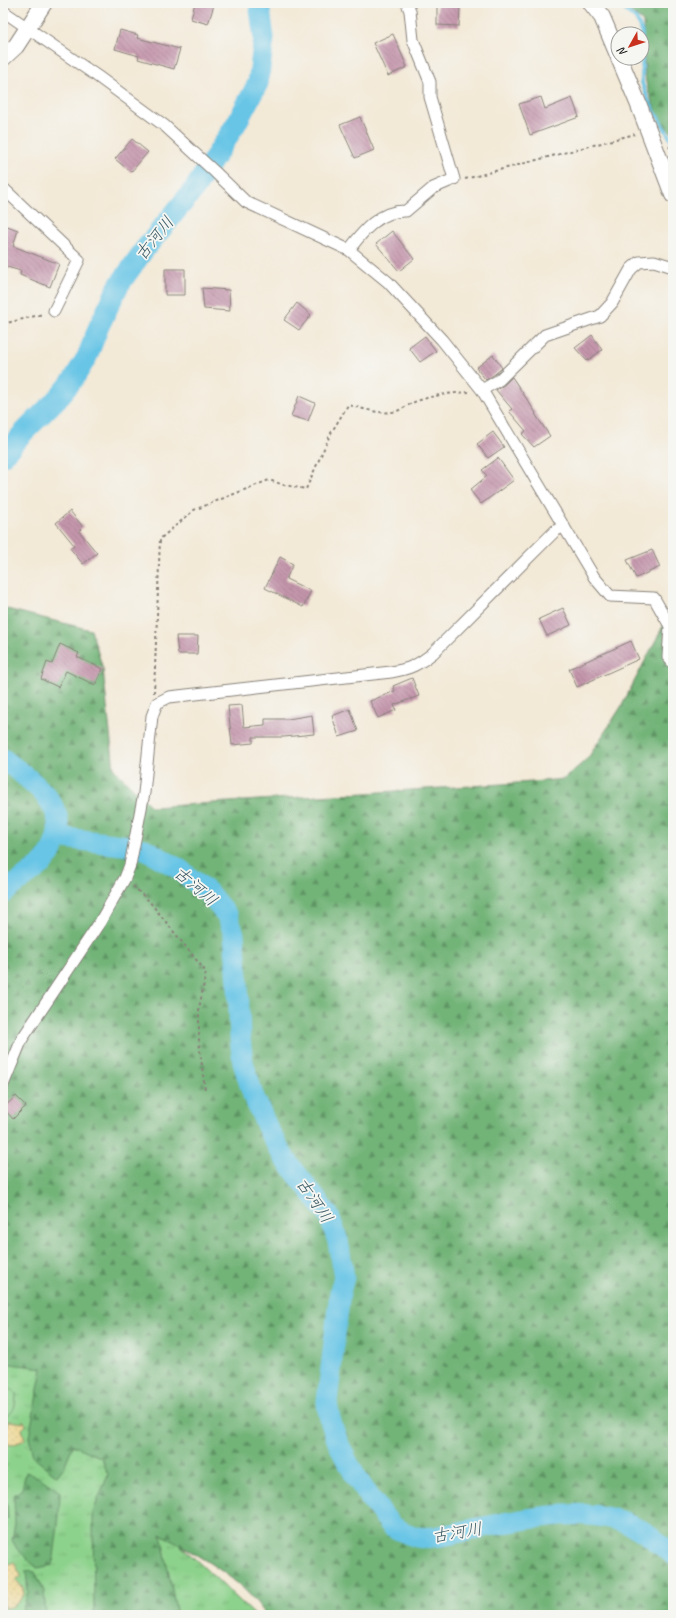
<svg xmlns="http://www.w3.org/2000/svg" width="676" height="1618" font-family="Caveat,'Klee One',sans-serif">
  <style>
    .grass { fill: url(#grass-tufts); stroke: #547754 }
    .forest { fill: url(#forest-firs); stroke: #47684a }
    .sand { fill: url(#sand-dots); stroke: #857b5d }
    .pitch { fill: #8dd28c; stroke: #547754 }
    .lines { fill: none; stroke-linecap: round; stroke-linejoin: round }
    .stream { stroke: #68c5e6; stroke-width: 3.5 }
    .river { stroke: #68c5e6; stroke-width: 21 }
    .building { fill: url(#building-back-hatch) }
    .street-casing { stroke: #88827a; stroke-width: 13 }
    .secondary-casing { stroke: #88827a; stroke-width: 18 }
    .path { stroke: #88827a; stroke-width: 2; stroke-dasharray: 3 3; stroke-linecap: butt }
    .street { stroke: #fff; stroke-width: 11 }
    .secondary { stroke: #fff; stroke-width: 16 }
    .labels { text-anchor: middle; stroke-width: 3.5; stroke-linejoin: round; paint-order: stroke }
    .water-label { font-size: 17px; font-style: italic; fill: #375763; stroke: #f6f6f2 }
  </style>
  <defs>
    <pattern id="grass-tufts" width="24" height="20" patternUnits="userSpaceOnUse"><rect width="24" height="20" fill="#8dd28c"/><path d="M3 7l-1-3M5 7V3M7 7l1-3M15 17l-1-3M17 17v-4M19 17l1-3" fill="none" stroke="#79b478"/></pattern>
    <pattern id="forest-firs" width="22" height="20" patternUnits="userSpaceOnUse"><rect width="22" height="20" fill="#72b478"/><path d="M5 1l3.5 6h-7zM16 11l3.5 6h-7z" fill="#5d9262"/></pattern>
    <pattern id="sand-dots" width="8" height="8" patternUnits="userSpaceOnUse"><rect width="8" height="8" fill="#eeda9e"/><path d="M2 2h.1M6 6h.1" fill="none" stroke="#ccba88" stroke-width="1.8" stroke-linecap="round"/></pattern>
    <pattern id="building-back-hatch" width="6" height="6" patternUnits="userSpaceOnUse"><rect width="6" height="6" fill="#c595ac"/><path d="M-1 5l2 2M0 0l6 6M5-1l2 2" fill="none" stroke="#9f798b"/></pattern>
  </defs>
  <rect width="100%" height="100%" fill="#f6f6f2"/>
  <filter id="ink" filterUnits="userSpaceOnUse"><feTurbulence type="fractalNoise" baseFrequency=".025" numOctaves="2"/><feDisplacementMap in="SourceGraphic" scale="8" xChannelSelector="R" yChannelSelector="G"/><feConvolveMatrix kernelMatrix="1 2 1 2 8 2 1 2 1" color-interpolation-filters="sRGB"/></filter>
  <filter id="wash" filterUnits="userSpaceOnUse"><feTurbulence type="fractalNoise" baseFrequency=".012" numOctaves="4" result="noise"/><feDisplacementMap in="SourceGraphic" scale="16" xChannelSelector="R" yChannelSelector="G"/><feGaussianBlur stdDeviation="0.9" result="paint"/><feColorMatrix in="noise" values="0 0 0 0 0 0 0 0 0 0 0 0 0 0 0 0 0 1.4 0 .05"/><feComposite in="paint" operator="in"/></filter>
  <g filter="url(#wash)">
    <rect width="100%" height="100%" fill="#f3e9d7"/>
    <path class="grass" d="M 3,1127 L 147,1514 L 255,1615 L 3,1615 Z"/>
    <path class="forest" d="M 621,3 L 673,3 L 673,133 C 661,128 648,94 646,82 C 643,62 644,42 643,22 Z
      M 673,607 L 673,1615 L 266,1615 C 241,1577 199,1557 161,1534 L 177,1615 L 94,1615 L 93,1512 L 108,1475 L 102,1458 L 73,1445 L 64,1467 L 57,1476 L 33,1457 L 29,1437 L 42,1368 L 3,1363 L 3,608 L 91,630 L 103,669 L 114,769 L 152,807 L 532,782 L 564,779 L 588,758 L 621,707 Z
      M 26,1472 L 40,1478 L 60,1492 L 59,1516 L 53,1565 L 37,1568 L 17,1549 L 12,1540 L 15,1524 L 14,1495 L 22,1489 Z
      M 3,1497 L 7,1504 L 8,1519 L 3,1519 Z
      M 26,1571 L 35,1572 L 44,1591 L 46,1615 L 21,1615 L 28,1592 Z"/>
    <path class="sand" d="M 23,1420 L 26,1425 L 22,1429 L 25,1440 L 12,1445 L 3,1443 L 3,1427 L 10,1421 L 23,1423 Z
      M 14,1562 L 21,1576 L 16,1580 L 23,1588 L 24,1594 C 19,1602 13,1609 3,1608 L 3,1577 L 7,1565 Z"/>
    <path class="pitch" d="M 3,1383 L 16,1393 C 16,1405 15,1413 3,1418 Z"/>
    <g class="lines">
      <path class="stream" d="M 616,3 L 636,19 L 642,32 L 642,83 L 648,100 L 673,143"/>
      <path class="river" d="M 3,456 L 22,434 L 60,396 L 73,380 L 87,357 L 99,326 L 119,285 L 144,250 L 195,188 L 236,124 L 258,83 L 264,38 L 259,3
        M 3,759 C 28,779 71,805 55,843 C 52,851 48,858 42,864 C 30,875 15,883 3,894
        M 57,837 L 122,845 L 145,849 L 179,869 L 208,892 L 228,917 L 234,934 L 238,982 L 240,1038 L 243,1062 L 253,1095 L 269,1131 L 284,1157 L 329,1216 L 338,1241 L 344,1277 L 340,1292 L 327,1402 C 331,1439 357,1483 381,1512 C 384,1516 388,1522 392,1526 C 396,1529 412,1536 417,1537 C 430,1540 460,1532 474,1529 C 527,1519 598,1500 647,1534 C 656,1540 664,1548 673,1554"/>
    </g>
    <g id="blocks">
      <path class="building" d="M 195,3 L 206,3 L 214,5 L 208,24 L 191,19 Z
        M 437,5 L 460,6 L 459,26 L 437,25 Z
        M 120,30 L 138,35 L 137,38 L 180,49 L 174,69 L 138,59 L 139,56 L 115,49 Z
        M 393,34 L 407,67 L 388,76 L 373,43 Z
        M 541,97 L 545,109 L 572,98 L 579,117 L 530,135 L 519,104 Z
        M 360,117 L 374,150 L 355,158 L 340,125 Z
        M 132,139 L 148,152 L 131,172 L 115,159 Z
        M 7,226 L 18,230 L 13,246 L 59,264 L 50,287 L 20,275 L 21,271 L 7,267 L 5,271 L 3,270 L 3,238 Z
        M 392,231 L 414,259 L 399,271 L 376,244 Z
        M 165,269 L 185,269 L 185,295 L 165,295 Z
        M 202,288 L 229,290 L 230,311 L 204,309 Z
        M 297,303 L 311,315 L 299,330 L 284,320 Z
        M 592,335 L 602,350 L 587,361 L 575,348 Z
        M 425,336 L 436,351 L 420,362 L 409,348 Z
        M 493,355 L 502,368 L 495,374 L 486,380 L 476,368 Z
        M 512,377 L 536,413 L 535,414 L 550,436 L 534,447 L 522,434 L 526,431 L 509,411 L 512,409 L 496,390 L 504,385 Z
        M 299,396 L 315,403 L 308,421 L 291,416 Z
        M 493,432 L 504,447 L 488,458 L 477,444 Z
        M 498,458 L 514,480 L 481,504 L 470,490 L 487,476 L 482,470 Z
        M 70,511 L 83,527 L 79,531 L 97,553 L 83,564 L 70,548 L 74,545 L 56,523 Z
        M 652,550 L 660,567 L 636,578 L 627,560 Z
        M 280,557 L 293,564 L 286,579 L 311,591 L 303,607 L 265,588 Z
        M 563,608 L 571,625 L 547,636 L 539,619 Z
        M 176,636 L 198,636 L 197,654 L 178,654 Z
        M 631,641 L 639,659 L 577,687 L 569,669 Z
        M 60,644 L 79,653 L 77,657 L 103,669 L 95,685 L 66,671 L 58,687 L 41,679 L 47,662 L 52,664 Z
        M 412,678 L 419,696 L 394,705 L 396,710 L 378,718 L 370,701 L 395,691 L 393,686 Z
        M 242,705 L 244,727 L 265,725 L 265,719 L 288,719 L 312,715 L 314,734 L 284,737 L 253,737 L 253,743 L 232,745 L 228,706 Z
        M 350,709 L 358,731 L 339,737 L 332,716 Z
        M 16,1096 L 26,1106 L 13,1119 L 3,1108 Z"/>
    </g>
  </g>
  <g filter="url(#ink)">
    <use href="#blocks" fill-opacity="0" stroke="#88827a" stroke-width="1"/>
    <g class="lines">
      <g class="street-casing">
        <path id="street" d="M 3,11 L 97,76 L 165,126 L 215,172 L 246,202 L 349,250 L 388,282 L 442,340 L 482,390 L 594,577 L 610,596 L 654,598 L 670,626 L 668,657 L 673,663
          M 3,188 L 79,260 L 54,311
          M 349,250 C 363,231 380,210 406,211 L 433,188 L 454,179 L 430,97 L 430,82 L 413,40 L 410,11 L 407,3
          M 482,390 L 499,380 L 545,335 L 600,316 L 612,303 L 631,269 L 639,262 L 654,261 L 673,267
          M 3,1085 L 22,1039 L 100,922 L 125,878 L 130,865 L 144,793 L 152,716 L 157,703 L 169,697 L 391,672 C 410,669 418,665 433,653 L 555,531 L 564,526"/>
      </g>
      <g class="secondary-casing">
        <path id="secondary" d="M 591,3 L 602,17 L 618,55
          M 3,58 L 16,46 L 44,3
          M 619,58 L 638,103 L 673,195"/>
      </g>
      <path class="path" d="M 669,148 L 673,142
        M 465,179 L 635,134
        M 3,324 L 43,314
        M 154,693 L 160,539 L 194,510 L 269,480 L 284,485 L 306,489 L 331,433 L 348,405 C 362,408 377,414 392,412 C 402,411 408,404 417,401 C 434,395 451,393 469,392
        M 133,886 L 149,901 L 206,972 L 199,1009 L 199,1042 L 205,1090"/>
      <use href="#street" class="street"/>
      <use href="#secondary" class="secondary"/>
    </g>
  </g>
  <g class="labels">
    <g class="water-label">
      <text transform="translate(154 238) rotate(-51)" y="6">古河川</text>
      <text transform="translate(196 886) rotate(41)" y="6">古河川</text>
      <text transform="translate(315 1200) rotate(56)" y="6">古河川</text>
      <text transform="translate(457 1532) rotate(-9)" y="6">古河川</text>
    </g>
  </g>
  <rect width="676" height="1618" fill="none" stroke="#f6f6f2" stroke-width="16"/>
  <g transform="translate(630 46) rotate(231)"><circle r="19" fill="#f6f6f2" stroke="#9f9f9c"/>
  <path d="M0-3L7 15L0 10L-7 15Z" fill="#c8321e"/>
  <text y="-6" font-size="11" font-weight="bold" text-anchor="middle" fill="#1c1c1c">N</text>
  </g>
</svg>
